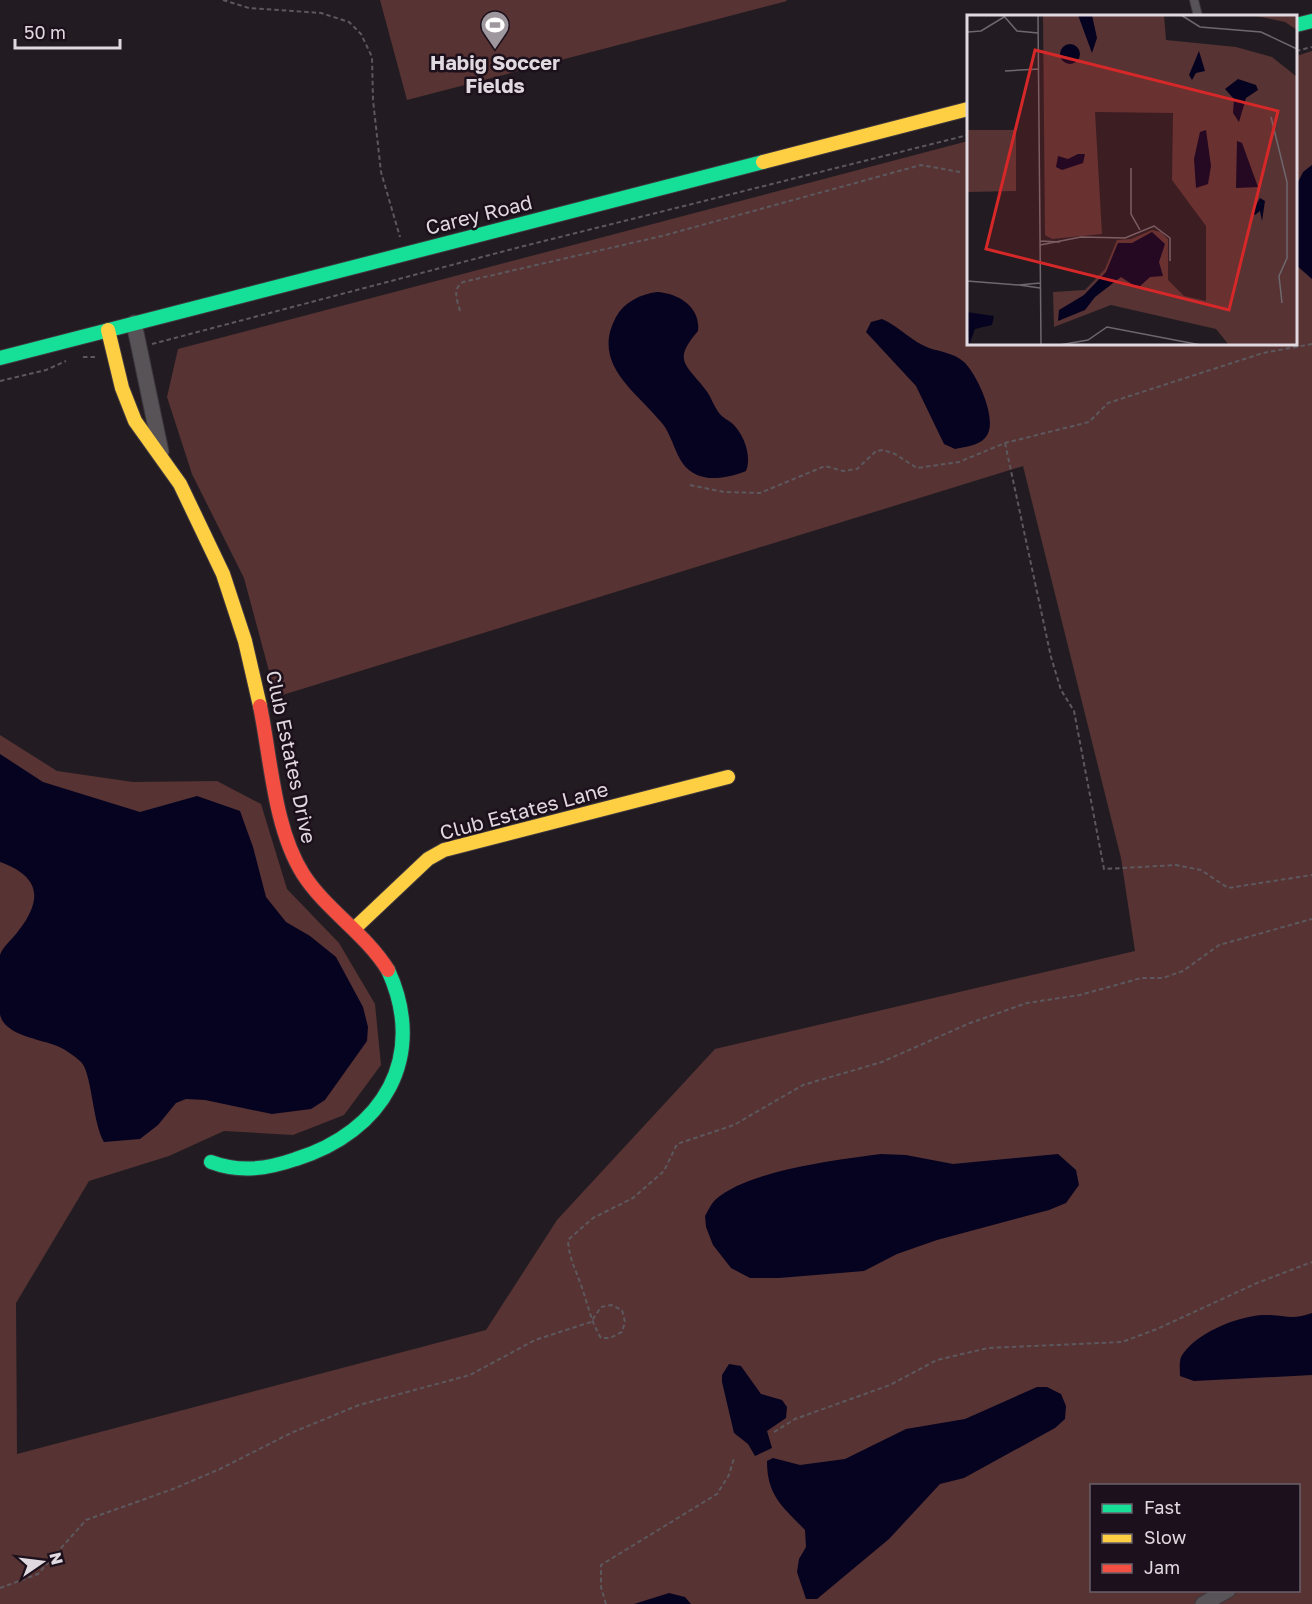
<svg xmlns="http://www.w3.org/2000/svg" width="1312" height="1604" font-family="'Golos Text',sans-serif">
  <style>
    .green { fill: #573333; fill-rule: evenodd }
    .water { fill: #060320 }
    .lines { fill: none; stroke-linecap: round; stroke-linejoin: round }
    .lane-casing { stroke: #3e383e; stroke-width: 10 }
    .street-casing { stroke: #3e383e; stroke-width: 17 }
    .fast-casing { stroke: #3e383e; stroke-width: 16 }
    .slow-casing { stroke: #3e383e; stroke-width: 16 }
    .jam-casing { stroke: #3e383e; stroke-width: 16 }
    .path { stroke: #5d585d; stroke-width: 2; stroke-dasharray: 4.5 3; stroke-linecap: butt }
    .lane { stroke: #575357; stroke-width: 8 }
    .street { stroke: #575357; stroke-width: 15 }
    .fast { stroke: #16e098; stroke-width: 14 }
    .slow { stroke: #ffcf43; stroke-width: 14 }
    .jam { stroke: #f24e42; stroke-width: 14 }
    .labels { text-anchor: middle; stroke-width: 5; stroke-linejoin: round; paint-order: stroke }
    .poi-label { font-size: 20px; font-weight: bold; fill: #e1d9e0; stroke: #1b101b }
    .street-label { font-size: 20px; fill: #e1d9e0; stroke: #1b101b }
    .inset-road { fill: none; stroke: #6e686e; stroke-width: 1.5 }
    .view { fill: #d62828; fill-opacity: 0.15; stroke: #d62828; stroke-width: 3 }
    .inset-edge { fill: none; stroke: #e1d9e0; stroke-width: 3 }
  </style>
  <rect width="100%" height="100%" fill="#221c22"/>
  <path class="green" d="M 380,0 L 786,0 L 787,1 L 407,100 Z
    M 1312,51 L 1312,1604 L 0,1604 L 0,735 L 57,771 L 133,782 L 217,781 L 261,804 L 287,889 L 339,943 L 375,1004 L 381,1065 L 344,1115 L 293,1135 L 224,1131 L 169,1156 L 89,1181 L 16,1303 L 17,1454 L 486,1330 L 557,1220 L 715,1049 L 1135,951 L 1121,858 L 1023,466 L 276,697 L 244,578 L 192,474 L 167,397 L 178,349 L 968,141 L 968,344 L 1296,344 L 1296,56 ZM 1092,1486 L 1298,1486 L 1298,1590 L 1092,1590 Z"/>
  <path class="water" d="M 1312,165 L 1312,279 L 1296,265 L 1296,186 L 1303,172 Z
    M 657,292 C 678,293 701,307 698,331 C 672,361 686,364 705,389 C 711,396 713,405 719,413 C 723,418 728,420 733,424 C 744,435 752,456 746,471 C 728,478 705,483 689,470 C 675,459 673,435 661,422 C 635,390 591,364 616,317 C 624,302 641,294 657,292 Z
    M 882,319 C 899,326 912,342 929,348 C 941,352 954,353 964,362 C 977,374 1000,423 985,438 C 978,446 964,447 955,449 L 944,444 L 916,386 L 866,332 L 871,322 Z
    M 0,754 L 43,782 L 140,812 L 197,796 L 240,811 L 253,847 L 266,897 L 286,922 L 310,936 L 336,957 L 363,1007 L 368,1027 L 367,1041 L 325,1100 L 311,1109 L 272,1114 L 205,1100 L 186,1099 L 176,1103 L 158,1125 L 140,1139 L 104,1142 C 92,1122 92,1070 80,1061 C 73,1055 65,1049 57,1046 C 40,1039 3,1035 0,1014 C 0,1001 0,967 0,955 C 2,948 12,939 16,934 C 43,901 42,877 0,862 Z
    M 881,1154 L 906,1155 L 953,1164 L 1058,1154 L 1076,1170 L 1079,1185 L 1066,1203 L 1049,1210 L 937,1240 L 897,1254 L 864,1271 L 779,1278 L 750,1278 L 731,1268 L 713,1245 L 706,1227 L 705,1216 C 708,1211 711,1204 715,1200 C 749,1170 836,1160 881,1154 Z
    M 1312,1313 L 1312,1375 L 1194,1381 L 1180,1376 C 1180,1370 1179,1363 1181,1357 C 1194,1334 1235,1317 1262,1315 C 1283,1314 1291,1321 1312,1313 Z
    M 729,1364 L 741,1366 L 761,1394 L 782,1400 L 787,1407 L 786,1418 L 767,1431 L 772,1448 L 755,1456 L 748,1444 L 734,1433 L 722,1382 L 722,1375 Z
    M 1037,1387 L 1047,1387 L 1061,1394 L 1066,1406 L 1065,1419 L 1055,1428 L 964,1478 L 940,1484 L 889,1539 L 817,1599 L 806,1599 L 797,1572 L 799,1559 L 806,1547 L 805,1530 C 783,1507 767,1496 767,1461 L 773,1458 L 800,1465 L 845,1459 L 906,1429 L 965,1419 Z
    M 669,1593 L 685,1597 L 691,1604 L 634,1604 Z"/>
  <g class="lines">
    <g class="lane-casing">
      <path id="lane" d="M 1194,0 L 1198,16"/>
    </g>
    <g class="street-casing">
      <path id="street" d="M 134,323 L 161,452
        M 1203,1604 L 1228,1590"/>
    </g>
    <g class="fast-casing">
      <path id="fast" d="M 1296,25 L 1312,21
        M 0,358 L 763,162
        M 211,1162 C 240,1173 267,1169 296,1159 C 383,1132 428,1057 388,970"/>
    </g>
    <g class="slow-casing">
      <path id="slow" d="M 763,162 L 968,109
        M 108,330 L 122,388 L 135,421 L 180,484 L 223,574 L 245,641 L 260,706
        M 355,928 L 428,859 L 444,850 L 728,777"/>
    </g>
    <g class="jam-casing">
      <path id="jam" d="M 260,706 C 271,759 274,828 303,874 C 326,910 365,933 388,970"/>
    </g>
    <path class="path" d="M 223,0 L 249,8 L 321,13 L 349,22 L 361,34 L 372,57 L 373,100 L 381,172 L 400,237
      M 1296,51 L 1312,47
      M 460,311 C 457,300 452,289 463,282 L 662,236 L 921,165 L 960,172
      M 152,344 L 520,247 L 968,135
      M 83,357 L 98,357
      M 0,381 L 46,370 L 66,361
      M 1005,443 L 1051,657 L 1061,690 L 1074,711 L 1104,869 L 1176,865 L 1201,870 L 1228,888 L 1312,875
      M 690,485 L 724,492 L 760,493 L 825,466 L 843,471 L 857,469 L 876,451 L 883,450 L 895,454 L 917,468 L 959,462 L 1005,443 L 1089,422 L 1108,403 L 1263,353 L 1312,344
      M 774,1432 L 795,1419 L 890,1385 L 937,1360 L 988,1348 L 1122,1342 L 1157,1329 L 1257,1283 L 1312,1262
      M 0,1588 L 38,1574 L 86,1520 L 173,1489 L 220,1469 L 291,1433 L 359,1405 L 470,1375 L 535,1340 L 591,1322 L 601,1307 L 611,1305 L 622,1310 L 625,1322 L 622,1332 L 610,1338 L 601,1338 C 590,1320 588,1304 581,1285 C 575,1268 569,1258 568,1240 L 593,1218 L 633,1198 L 664,1171 L 677,1144 L 734,1125 L 803,1085 L 882,1062 L 970,1023 L 1027,1003 L 1080,995 L 1141,978 L 1163,978 L 1183,971 L 1219,945 L 1312,919
      M 606,1604 L 601,1587 L 601,1565 L 717,1494 L 729,1475 L 734,1458"/>
    <use href="#lane" class="lane"/>
    <use href="#street" class="street"/>
    <use href="#fast" class="fast"/>
    <use href="#slow" class="slow"/>
    <use href="#jam" class="jam"/>
  </g>
  <defs>
    <g id="stadium-pin" transform="scale(1.5)"><path d="M0 17L-7.5 6A9.5 9.5 0 1 1 7.5 6Z" fill="#9e979e" stroke="#1b101b"/><path d="M0-5a6.5 5 0 1 0 0 10a6.5 5 0 1 0 0-10ZM-3.5-1.8h7v3.6h-7Z" fill="#fff"/></g>
  </defs>
  <g fill-rule="evenodd">
    <use href="#stadium-pin" x="495" y="25"/>
  </g>
  <g class="labels">
    <g class="poi-label">
      <text x="495" y="70">Habig Soccer<tspan x="495" dy="23">Fields</tspan></text>
    </g>
    <g class="street-label">
      <text transform="translate(479 215) rotate(-14)" y="7">Carey Road</text>
      <text transform="translate(291 757) rotate(78)" y="7">Club Estates Drive</text>
      <text transform="translate(524 811) rotate(-15)" y="7">Club Estates Lane</text>
    </g>
  </g>
  <g transform="translate(967 15)">
    <rect width="330" height="330" fill="#221c22"/>
    <path d="M 76,0 L 197,0 L 199,25 L 269,32 L 305,42 L 330,62 L 330,330 L 262,330 L 249,314 L 144,290 L 87,312 L 86,277 L 118,275 L 138,254 L 150,225 L 164,224 L 185,215 L 194,217 L 201,224 L 201,265 L 217,281 L 239,286 L 239,211 L 205,165 L 206,98 L 128,97 L 135,219 L 85,224 L 78,220 ZM 285,0 L 330,0 L 330,15 L 318,7 ZM 0,115 L 49,115 L 49,176 L 0,177 Z" fill="#573333"/>
    <path d="M 111,0 L 125,0 L 130,23 L 125,38 ZM93 39a10 10 0 1 1 20 0a10 10 0 1 1-20 0ZM 232,36 L 238,56 L 229,58 L 225,65 L 222,60 ZM 271,64 L 289,70 L 291,75 L 279,83 L 272,107 L 266,98 L 267,84 L 258,74 ZM 239,115 L 244,151 L 241,169 L 229,173 L 227,144 L 233,117 ZM 270,126 L 275,128 L 291,172 L 269,173 ZM 111,139 L 118,139 L 116,148 L 95,155 L 89,152 L 91,141 L 101,144 ZM 293,183 L 298,186 L 295,206 L 293,196 L 288,200 L 285,197 ZM 185,217 L 198,229 L 192,247 L 196,261 L 183,262 L 171,273 L 154,262 L 128,282 L 118,295 L 91,306 L 92,295 L 117,280 L 139,257 L 151,228 L 165,228 ZM 0,297 L 27,301 L 25,310 L 8,314 L 2,330 Z" fill="#060320"/>
    <path class="inset-road" d="M 36,0 L 50,16 L 71,18M 71,0 L 74,330M 214,0 L 233,12 L 294,17 L 330,34M 1,17 L 14,16 L 37,2M 38,56 L 72,54M 304,102 L 320,167 L 320,243 L 312,261 L 315,288M 164,153 L 164,199 L 173,215M 73,226 L 93,227M 73,230 L 114,222 L 158,223 L 187,211 L 203,223 L 203,246M 0,266 L 52,270M 73,268 L 52,270 L 73,273M 92,330 L 121,325 L 140,312 L 234,330"/>
    <path class="view" d="M 68,35 L 311,96 L 262,295 L 19,234 Z"/>
    <rect width="330" height="330" class="inset-edge"/>
  </g>
  <rect x="1090" y="1484" width="210" height="108" fill="#1b101b" stroke="#6a606a" stroke-width="1.5"/>
  <rect x="1102" y="1504" width="30" height="9" fill="#16e098" stroke="#6a606a" stroke-width="1.5"/>
  <text x="1144" y="1514" font-size="18" fill="#e1d9e0">Fast</text>
  <rect x="1102" y="1534" width="30" height="9" fill="#ffcf43" stroke="#6a606a" stroke-width="1.5"/>
  <text x="1144" y="1544" font-size="18" fill="#e1d9e0">Slow</text>
  <rect x="1102" y="1564" width="30" height="9" fill="#f24e42" stroke="#6a606a" stroke-width="1.5"/>
  <text x="1144" y="1574" font-size="18" fill="#e1d9e0">Jam</text>
  <g transform="translate(42 1562) rotate(76)" stroke="#1b101b" stroke-width="4.5" paint-order="stroke">
  <path d="M0-4.5L10 22L0 15L-10 22Z" fill="#e1d9e0"/>
  <text y="-9" font-size="16" font-weight="bold" text-anchor="middle" fill="#e1d9e0">N</text>
  </g>
  <path d="M15 39v9h105v-9" fill="none" stroke="#e1d9e0" stroke-width="3"/>
  <text x="24" y="39" font-size="18" fill="#e1d9e0" stroke="#1b101b" stroke-width="4.5" paint-order="stroke">50 m</text>
</svg>
